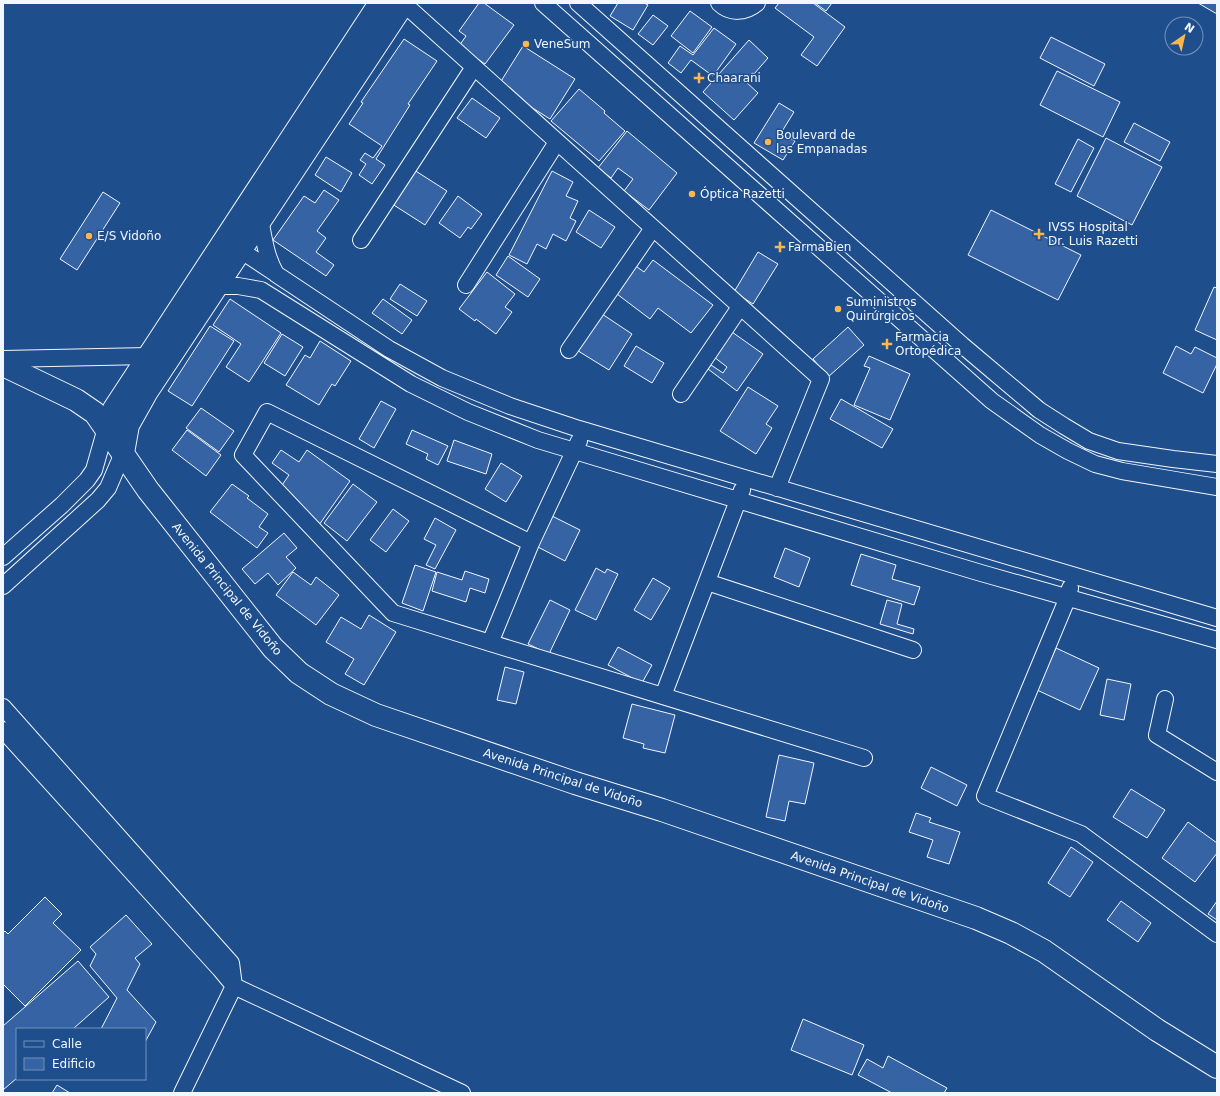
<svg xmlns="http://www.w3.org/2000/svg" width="1220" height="1096" font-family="'DejaVu Sans',sans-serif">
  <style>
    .building { fill: #3563a3; stroke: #f2f6ff }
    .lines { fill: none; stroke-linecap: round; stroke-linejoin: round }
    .street-casing { stroke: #f2f6ff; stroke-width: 18 }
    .secondary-casing { stroke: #f2f6ff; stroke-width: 24 }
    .street { stroke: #1f4e8c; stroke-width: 16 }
    .secondary { stroke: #1f4e8c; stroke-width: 22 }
    .poi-dot { fill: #ffb74d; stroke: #1f4e8c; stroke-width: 1.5 }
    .labels { text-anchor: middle; stroke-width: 3; stroke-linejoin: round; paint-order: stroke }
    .poi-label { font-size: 12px; fill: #f2f6ff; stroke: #1f4e8c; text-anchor: start }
    .street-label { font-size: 12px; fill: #f2f6ff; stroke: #1f4e8c }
  </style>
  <rect width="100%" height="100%" fill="#1f4e8c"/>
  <path class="building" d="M 479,3 L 484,3 L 514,25 L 485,64 L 459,46 L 466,36 L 459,31 Z
    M 618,3 L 644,3 L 648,5 L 633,30 L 610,16 Z
    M 779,3 L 813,3 L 845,27 L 817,66 L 801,55 L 814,37 L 775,8 Z
    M 815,3 L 832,3 L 826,11 Z
    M 1198,3 L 1217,3 L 1217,14 Z
    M 690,11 L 712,27 L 693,53 L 671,36 Z
    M 653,15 L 668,26 L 653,45 L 638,34 Z
    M 714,28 L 736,44 L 713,76 L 691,60 L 681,73 L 668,63 L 680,46 L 693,55 Z
    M 1051,37 L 1105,64 L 1094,86 L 1040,58 Z
    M 404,39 L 437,61 L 408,104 L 410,105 L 376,159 L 385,165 L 372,184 L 359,175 L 366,164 L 360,160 L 365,153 L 373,158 L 382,146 L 349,124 L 363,103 L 361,102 Z
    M 749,40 L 768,58 L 754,74 L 752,73 L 745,81 L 758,93 L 734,120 L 703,92 Z
    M 523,46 L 575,79 L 550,119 L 498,86 Z
    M 1057,71 L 1120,102 L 1103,137 L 1040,105 Z
    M 579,89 L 605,111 L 604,113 L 625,131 L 599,161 L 551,121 Z
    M 472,98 L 500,118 L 486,138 L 457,118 Z
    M 779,103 L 794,112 L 781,133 L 795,141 L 783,160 L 754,143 Z
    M 1134,123 L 1170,142 L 1160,161 L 1124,142 Z
    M 627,131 L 677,173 L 649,210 L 624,191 L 633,179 L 618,168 L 611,178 L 598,168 Z
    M 1106,138 L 1162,167 L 1132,225 L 1077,196 Z
    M 1078,139 L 1094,148 L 1071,192 L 1055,184 Z
    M 326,157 L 352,173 L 341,192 L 315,175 Z
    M 411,168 L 447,191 L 425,225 L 389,202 Z
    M 552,171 L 573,182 L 566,196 L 578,201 L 570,218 L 576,221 L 566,241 L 553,234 L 546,249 L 537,244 L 527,264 L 509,255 Z
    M 324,190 L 339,200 L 317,231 L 326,238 L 316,252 L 334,265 L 326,276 L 273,240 L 304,196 L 315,203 Z
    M 103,192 L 120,203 L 77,270 L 60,259 Z
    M 458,196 L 482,214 L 471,229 L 468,227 L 460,238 L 439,223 Z
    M 589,210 L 615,227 L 601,248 L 576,232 Z
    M 991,210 L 1081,255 L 1058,300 L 968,255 Z
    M 758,252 L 778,264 L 753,304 L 734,292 Z
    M 508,256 L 540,279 L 528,297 L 496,275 Z
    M 653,260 L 713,305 L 691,333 L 658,308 L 650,319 L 613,291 L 633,264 L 644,272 Z
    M 487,272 L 515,294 L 505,307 L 512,312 L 496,334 L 476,319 L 475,321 L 459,309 Z
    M 400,284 L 427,301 L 417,316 L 390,299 Z
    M 1214,287 L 1217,288 L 1217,340 L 1195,330 Z
    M 230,299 L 281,333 L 249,382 L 226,367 L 241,344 L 213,325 Z
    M 383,299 L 412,320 L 402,334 L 372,313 Z
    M 599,312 L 632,334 L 609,370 L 575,349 Z
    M 210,326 L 234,341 L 192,406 L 168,391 Z
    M 848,327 L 864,345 L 828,377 L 813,359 Z
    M 732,332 L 763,354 L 737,391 L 708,369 L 711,365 L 723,373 L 727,367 L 714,357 Z
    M 282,334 L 303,347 L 285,376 L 264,363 Z
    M 320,341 L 351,361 L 335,386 L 332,384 L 319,405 L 286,385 L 305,355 L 310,358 Z
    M 636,346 L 664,363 L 652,383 L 624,366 Z
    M 1176,346 L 1191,354 L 1195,347 L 1217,358 L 1217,364 L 1203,393 L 1163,373 Z
    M 869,356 L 910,374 L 890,420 L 854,405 L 870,368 L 864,366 Z
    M 748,387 L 778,406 L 766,424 L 772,428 L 756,454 L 720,431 Z
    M 841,399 L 893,429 L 882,448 L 830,419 Z
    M 381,401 L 396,409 L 374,448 L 359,439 Z
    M 201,408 L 234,431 L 219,452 L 186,428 Z
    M 187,430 L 221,455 L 206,476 L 172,450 Z
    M 412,430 L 448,446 L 438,465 L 426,459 L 428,454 L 406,444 Z
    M 454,440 L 492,454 L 486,474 L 447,461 Z
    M 281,450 L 299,462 L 307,450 L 350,481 L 319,525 L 276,494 L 289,475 L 272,463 Z
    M 501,463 L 522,476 L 506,502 L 485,489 Z
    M 232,484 L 249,496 L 247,498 L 268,514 L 259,527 L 268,533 L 257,548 L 210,512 Z
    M 353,484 L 377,502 L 347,541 L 324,523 Z
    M 393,509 L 409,521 L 386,552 L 370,540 Z
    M 550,515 L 580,530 L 565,561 L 534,545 Z
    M 435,518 L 456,530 L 435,569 L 426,565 L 436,545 L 424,539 Z
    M 284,533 L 297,548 L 286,557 L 296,568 L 278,585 L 268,573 L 255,584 L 242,569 Z
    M 785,548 L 810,558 L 799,587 L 774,577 Z
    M 861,554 L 896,565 L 892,579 L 920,587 L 914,605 L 851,585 Z
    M 415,565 L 436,572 L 423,611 L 402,603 Z
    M 596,568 L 605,573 L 607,569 L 618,574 L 596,620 L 575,610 Z
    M 465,571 L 489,579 L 485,593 L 470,588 L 466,602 L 432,591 L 437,572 L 462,580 Z
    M 293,572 L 311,585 L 316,577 L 339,595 L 316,625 L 276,595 Z
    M 653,578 L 670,588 L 651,620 L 634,610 Z
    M 550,600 L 570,610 L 549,654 L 528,644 Z
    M 887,600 L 902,604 L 897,624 L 914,629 L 913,634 L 880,624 Z
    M 369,615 L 396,632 L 364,685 L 345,674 L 354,659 L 326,642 L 341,617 L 361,629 Z
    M 618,647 L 652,665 L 642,683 L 608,665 Z
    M 1056,648 L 1099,668 L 1080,710 L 1037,690 Z
    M 505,667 L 524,672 L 516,704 L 497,700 Z
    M 1107,679 L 1131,684 L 1124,720 L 1100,715 Z
    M 632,704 L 675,715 L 665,753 L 643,748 L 644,744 L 623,738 Z
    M 779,755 L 814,763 L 805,804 L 789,801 L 785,821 L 766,817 Z
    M 931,767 L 967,785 L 957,806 L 921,788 Z
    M 1131,789 L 1165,810 L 1147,838 L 1113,817 Z
    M 916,813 L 931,818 L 929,822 L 960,832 L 949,864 L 927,857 L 933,840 L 909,832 Z
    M 1188,822 L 1217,843 L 1217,853 L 1195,882 L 1162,858 Z
    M 1071,847 L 1093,862 L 1070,897 L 1048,883 Z
    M 45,897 L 62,914 L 53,923 L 81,950 L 25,1006 L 3,984 L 3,933 L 5,931 L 8,934 Z
    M 1121,901 L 1151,923 L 1138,942 L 1107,920 Z
    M 1217,901 L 1217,920 L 1208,914 Z
    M 126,915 L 152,944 L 135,958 L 140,964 L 127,990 L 156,1022 L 145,1042 L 145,1029 L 101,1029 L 117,998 L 90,966 L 96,954 L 90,947 Z
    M 78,961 L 109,997 L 73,1029 L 17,1029 L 17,1078 L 3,1090 L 3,1026 Z
    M 803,1019 L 864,1045 L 852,1075 L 791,1050 Z
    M 888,1056 L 947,1088 L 944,1093 L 892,1093 L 858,1075 L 867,1059 L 883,1068 Z
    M 57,1085 L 70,1093 L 52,1093 Z"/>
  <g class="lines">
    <g class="street-casing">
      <path id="street" d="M 403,3 L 821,379 L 777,488
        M 543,3 L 992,401 L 1040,435 L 1068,451 L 1095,464 L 1122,471 L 1217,487
        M 578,3 L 962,345 L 1039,410 L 1064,426 L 1089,441 L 1118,451 L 1173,459 L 1217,464
        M 719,3 C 730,14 745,13 757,3
        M 260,219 C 264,239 266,257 276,274 L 389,349 L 442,378 L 510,406 L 579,429 L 1217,618
        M 361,240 L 474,67
        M 231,244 L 275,273
        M 466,285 L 557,142
        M 216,286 L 238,286 L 261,290 L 411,384 L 468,412 L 538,440 L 981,573 L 1217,640
        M 569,350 L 653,228
        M 3,359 L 148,356
        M 681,394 L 740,307
        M 531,543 L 267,412 L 243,455 L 393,613 L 864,758
        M 3,557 L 62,505 L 87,480 L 94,470 L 106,428
        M 707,582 L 913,650
        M 3,586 L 98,500 L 108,488 L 123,453
        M 1070,588 L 1068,597 L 985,796 L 1081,834 L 1217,934
        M 490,643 L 531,543 L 579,441
        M 663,696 L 742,490
        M 1165,699 L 1157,735 L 1217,772
        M 3,707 L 231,963 L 234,986 L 182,1093
        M 3,730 L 220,969 L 234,986 L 462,1093"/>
    </g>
    <g class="secondary-casing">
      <path id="secondary" d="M 3,365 L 76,400 L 95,413 L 148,490 L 273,648 L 299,673 L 331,694 L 376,715 L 575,783 L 662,810 L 976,918 L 1011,933 L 1044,951 L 1157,1030 L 1217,1067
        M 106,428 L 114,409 L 380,3
        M 123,453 L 128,425 L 146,393 L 404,3"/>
    </g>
    <use href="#street" class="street"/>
    <use href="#secondary" class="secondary"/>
  </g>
  <g class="poi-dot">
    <circle cx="526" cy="44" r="4"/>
    <path d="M697 72h4v4h4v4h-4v4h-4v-4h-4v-4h4z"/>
    <circle cx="768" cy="142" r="4"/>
    <circle cx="692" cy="194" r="4"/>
    <path d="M1037 228h4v4h4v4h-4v4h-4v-4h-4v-4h4z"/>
    <circle cx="89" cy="236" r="4"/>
    <path d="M778 241h4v4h4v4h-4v4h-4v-4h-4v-4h4z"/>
    <circle cx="838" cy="309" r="4"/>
    <path d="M885 338h4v4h4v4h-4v4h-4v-4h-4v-4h4z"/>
  </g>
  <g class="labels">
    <g class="poi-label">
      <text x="534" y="48">VeneSum</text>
      <text x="707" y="82">Chaarani</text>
      <text x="776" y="139">Boulevard de<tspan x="776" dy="14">las Empanadas</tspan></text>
      <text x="700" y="198">Óptica Razetti</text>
      <text x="1048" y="231">IVSS Hospital<tspan x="1048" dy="14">Dr. Luis Razetti</tspan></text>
      <text x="97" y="240">E/S Vidoño</text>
      <text x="788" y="251">FarmaBien</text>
      <text x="846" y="306">Suministros<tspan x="846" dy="14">Quirúrgicos</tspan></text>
      <text x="895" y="341">Farmacia<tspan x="895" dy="14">Ortopédica</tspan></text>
    </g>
    <g class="street-label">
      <text transform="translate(227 589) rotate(51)" y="4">Avenida Principal de Vidoño</text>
      <text transform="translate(563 778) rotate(18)" y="4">Avenida Principal de Vidoño</text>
      <text transform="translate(870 882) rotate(19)" y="4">Avenida Principal de Vidoño</text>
    </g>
  </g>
  <rect width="1220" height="1096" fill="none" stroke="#f2f6ff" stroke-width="8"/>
  <rect x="16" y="1028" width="130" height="52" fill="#1f4e8c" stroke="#7391ba"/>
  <rect x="24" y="1041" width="20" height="6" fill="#1f4e8c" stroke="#7391ba"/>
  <text x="52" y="1048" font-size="12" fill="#f2f6ff">Calle</text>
  <rect x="24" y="1058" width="20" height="12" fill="#3563a3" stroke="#7391ba"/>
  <text x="52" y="1068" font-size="12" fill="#f2f6ff">Edificio</text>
  <g transform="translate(1184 36) rotate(34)"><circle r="19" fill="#1f4e8c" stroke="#7391ba"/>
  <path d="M0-3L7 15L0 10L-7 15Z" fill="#ffb74d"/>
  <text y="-6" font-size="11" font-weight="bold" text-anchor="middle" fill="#f2f6ff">N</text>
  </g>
</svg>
